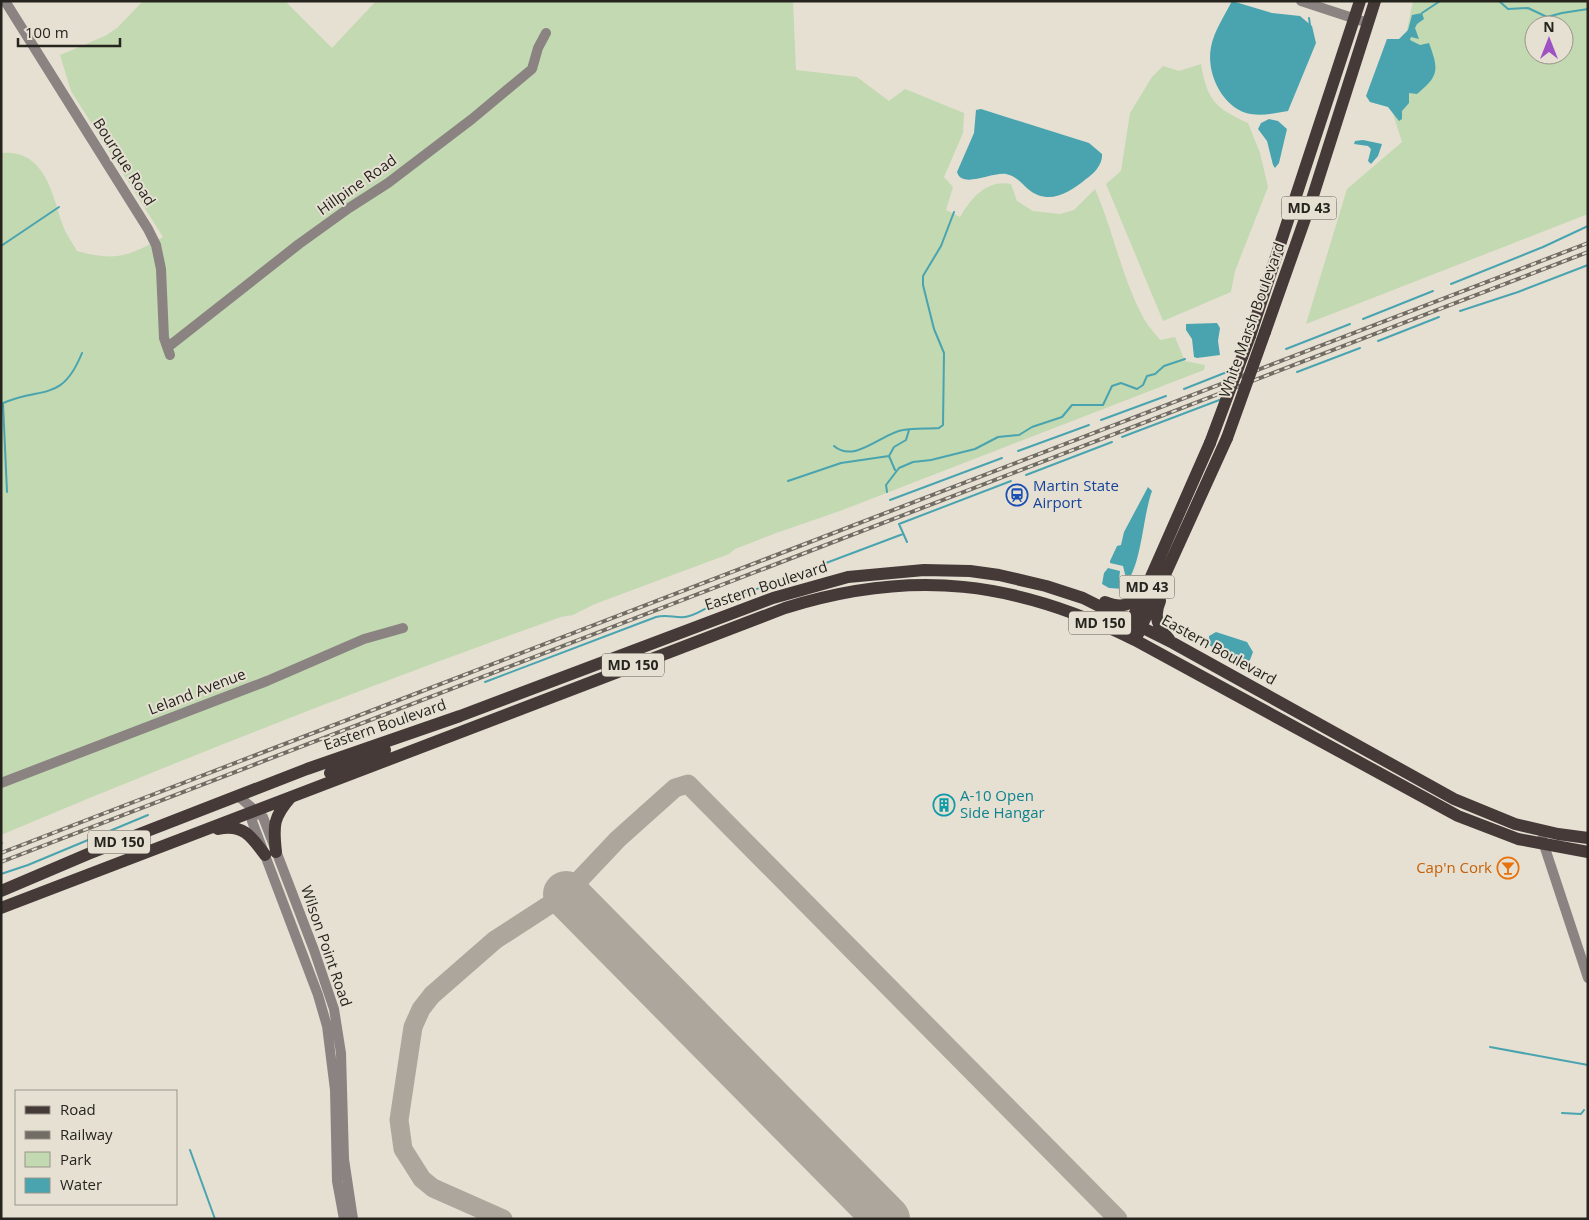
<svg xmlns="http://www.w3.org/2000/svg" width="1589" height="1220" font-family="'Open Sans',sans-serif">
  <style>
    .green { fill: #c2d9b1; fill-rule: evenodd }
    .water { fill: #49a4b0 }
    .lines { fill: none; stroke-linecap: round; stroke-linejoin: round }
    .stream { stroke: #49a4b0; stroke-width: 2 }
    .taxiway { stroke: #aca69c; stroke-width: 19 }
    .runway { stroke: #aca69c; stroke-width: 46 }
    .minor { stroke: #8a8382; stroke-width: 10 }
    .major { stroke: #453a38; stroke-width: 12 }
    .rail-casing { stroke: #716d65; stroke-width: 4 }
    .rail { stroke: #e6e0d3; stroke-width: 2; stroke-dasharray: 5.5; stroke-linecap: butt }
    .major-bridge { stroke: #453a38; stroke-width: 12 }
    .labels { text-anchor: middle; stroke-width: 4; stroke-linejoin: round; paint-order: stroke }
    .shield { fill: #e6e0d3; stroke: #605c55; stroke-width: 1 }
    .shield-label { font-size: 14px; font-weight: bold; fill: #26241f }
    .street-label { font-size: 15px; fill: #26241f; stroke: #e6e0d3 }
    .transit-label { font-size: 15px; fill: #164399; stroke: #e6e0d3; text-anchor: start }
    .culture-label { font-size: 15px; fill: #0d838f; stroke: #e6e0d3; text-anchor: start }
    .food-label { font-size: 15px; fill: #c56008; stroke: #e6e0d3; text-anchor: end }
  </style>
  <rect width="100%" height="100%" fill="#e6e0d3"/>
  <path class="green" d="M 143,1 L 288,1 L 287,3 L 332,48 L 376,1 L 793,1 L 796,70 L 857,77 L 889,101 L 905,89 L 964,113 L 963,133 L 944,177 L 953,187 L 946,210 L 960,217 C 971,198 987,179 1011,184 L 1017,201 L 1033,211 L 1060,214 L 1074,210 L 1095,189 C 1113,230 1121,275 1142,315 C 1146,324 1154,332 1160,340 L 1175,337 L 1185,361 L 1205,365 L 1204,370 L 840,511 L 776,533 L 735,549 L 729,554 L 595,604 L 573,615 L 561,617 C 373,684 186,757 1,835 L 1,153 C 44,149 52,192 62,223 C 65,233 72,242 77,251 C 117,262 129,256 163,237 L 71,91 L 60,55 L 105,36 L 117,28 Z
    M 1413,1 L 1588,1 L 1588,214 L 1306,324 L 1347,189 L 1402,142 L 1387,95 L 1406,35 ZM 1534,25 L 1564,25 L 1564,55 L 1534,55 Z
    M 1201,64 C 1207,100 1215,108 1248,123 L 1260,153 L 1268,187 L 1235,271 L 1231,292 L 1163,321 L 1106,184 L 1121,171 L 1130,113 L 1152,77 L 1163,66 L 1179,71 Z"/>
  <path class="water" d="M 1232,1 L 1272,13 L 1300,16 L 1312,26 L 1316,43 L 1288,111 C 1275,113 1260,117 1246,113 C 1221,105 1206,72 1211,47 C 1214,31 1225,15 1232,1 Z
    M 1422,13 L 1424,19 L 1417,24 L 1415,28 L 1419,39 L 1411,37 L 1410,40 L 1420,45 L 1429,43 C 1439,70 1439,76 1417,94 L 1409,93 L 1409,103 L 1402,111 L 1402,119 L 1399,121 L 1388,107 L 1370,102 L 1366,96 L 1387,39 L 1399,39 L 1408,30 L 1412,15 Z
    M 981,109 L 1089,143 L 1102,154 C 1103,164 1094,174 1086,179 C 1069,193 1048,206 1028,189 C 1020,182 1016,176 1006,174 C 991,172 962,189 957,172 L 974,133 L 976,110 Z
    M 1269,119 L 1278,121 L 1287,129 L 1279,163 L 1275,168 L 1273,165 L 1267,141 L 1258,129 L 1261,123 Z
    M 1363,140 L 1382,144 L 1378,156 L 1371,164 L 1368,161 L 1371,149 L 1368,146 L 1354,144 L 1355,141 Z
    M 1217,323 L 1220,328 L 1218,341 L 1220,355 L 1197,358 L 1194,357 L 1192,339 L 1186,330 L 1186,324 Z
    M 1148,487 L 1152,491 C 1143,516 1142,558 1129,579 L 1126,578 L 1123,566 L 1110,563 L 1110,561 L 1117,546 L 1121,545 L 1124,532 Z
    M 1108,568 L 1120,571 L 1119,580 L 1126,583 L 1123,589 L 1109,588 L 1102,584 L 1104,573 Z
    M 1216,632 L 1247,642 L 1253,652 L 1250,660 L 1244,663 L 1238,662 L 1209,645 L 1209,636 Z"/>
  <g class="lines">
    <path class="stream" d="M 1499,1 L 1508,9 L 1528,8 L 1547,17 L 1562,13 L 1588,9
      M 1422,13 L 1440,1
      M 1309,18 L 1310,25
      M 1,246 L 59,207
      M 1451,284 L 1543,247 L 1588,226
      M 1460,311 L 1518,292 L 1588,265
      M 1363,319 L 1433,291
      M 1378,341 L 1439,317
      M 1286,349 L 1350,324
      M 1297,372 L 1360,348
      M 1184,389 L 1232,370
      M 1,404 C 40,385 61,405 82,353
      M 3,404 L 7,492
      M 1101,420 L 1166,396
      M 1122,437 L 1222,399
      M 834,446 C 855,464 882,433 903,430 C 915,428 928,429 939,428 L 943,425 L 944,353 L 934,329 L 923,285 L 923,276 L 941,246 L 954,212
      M 1018,451 L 1089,425
      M 889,456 L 894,447 L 906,440 L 909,430
      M 889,456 L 895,470
      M 1026,475 L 1112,442
      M 788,481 L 841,463 L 889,456
      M 887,492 L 886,485 L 899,468 L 913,462 L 931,460 L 975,449 L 998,437 L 1019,435 L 1032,427 L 1062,417 L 1072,405 L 1103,405 L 1112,386 L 1121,383 L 1137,389 L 1143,385 L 1147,376 L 1155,374 L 1164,366 L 1185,359
      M 890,500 L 1002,458
      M 907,542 L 899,524 L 1011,481
      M 485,682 L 656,617 C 667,614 674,618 685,617 C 694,616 702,610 709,607 L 903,534
      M 1,843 L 2,843
      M 1,874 L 28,865 L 148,815
      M 1490,1047 L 1588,1065
      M 1562,1113 L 1581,1114 L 1584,1110
      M 190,1150 L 215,1219"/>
    <path class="taxiway" d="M 503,1219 L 433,1188 L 422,1179 L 403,1149 L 399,1120 L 413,1027 L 421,1009 L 432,995 L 495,940 L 566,894 L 618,839 L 675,788 L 688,784 L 1118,1219"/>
    <path class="runway" d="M 566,894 L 887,1219"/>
    <path class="minor" d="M 5,1 L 148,229 L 156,245 L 161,269 L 164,338 L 170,355
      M 1301,1 L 1368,23
      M 168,347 L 299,244 L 349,208 L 388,183 L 472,119 L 532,69 L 538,48 L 546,33
      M 1,783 L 267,681 L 364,639 L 403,628
      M 238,796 L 263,817 L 314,950 L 334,1009 L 341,1053 L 344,1159 L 353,1219
      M 255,810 L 252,821 L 318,995 L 327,1026 L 335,1090 L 337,1181 L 344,1219
      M 1542,839 L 1588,978"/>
    <path class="major" d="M 1265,332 L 1312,199 L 1375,1
      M 1250,336 L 1360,1
      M 1160,601 C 1153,617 1158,627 1169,639
      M 1105,602 C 1120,608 1133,607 1140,591
      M 1128,629 L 1210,443
      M 1138,634 L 1227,438
      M 330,773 L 385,750
      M 218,829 C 243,823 252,837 265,855
      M 276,852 C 273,826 273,817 291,797
      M 1,891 L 88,854 L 307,769 L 460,716 L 773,598 L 848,577 L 924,570 L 970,571 L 999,575 L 1046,586 L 1083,598 L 1173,643 L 1454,799 L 1515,824 L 1558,834 L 1588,838
      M 1,908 L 785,608 C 913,568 1016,581 1135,640 L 1458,816 L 1518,839 L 1588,852"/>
    <g class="rail-casing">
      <path id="rail" d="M 1,853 L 1588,243
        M 1,862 L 1588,252"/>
    </g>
    <use href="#rail" class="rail"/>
    <path class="major-bridge" d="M 1227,438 L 1265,332
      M 1210,443 L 1250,336"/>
  </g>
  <defs>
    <g id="station-ring" transform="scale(1.125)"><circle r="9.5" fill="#e6e0d3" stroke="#1a4fb4" stroke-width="1.5"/><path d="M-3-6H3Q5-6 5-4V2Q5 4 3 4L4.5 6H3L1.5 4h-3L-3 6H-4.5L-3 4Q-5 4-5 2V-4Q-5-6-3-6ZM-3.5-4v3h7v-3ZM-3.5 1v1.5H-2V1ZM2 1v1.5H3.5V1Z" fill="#1a4fb4"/></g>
    <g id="building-ring" transform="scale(1.125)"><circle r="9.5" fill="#e6e0d3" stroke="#0f9aa8" stroke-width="1.5"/><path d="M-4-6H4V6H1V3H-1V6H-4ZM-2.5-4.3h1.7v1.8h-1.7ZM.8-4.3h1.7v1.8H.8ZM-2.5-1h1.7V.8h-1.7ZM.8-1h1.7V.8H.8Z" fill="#0f9aa8"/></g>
    <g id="bar-ring" transform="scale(1.125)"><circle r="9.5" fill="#e6e0d3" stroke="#e8710a" stroke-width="1.5"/><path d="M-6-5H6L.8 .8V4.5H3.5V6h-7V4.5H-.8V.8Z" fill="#e8710a"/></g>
  </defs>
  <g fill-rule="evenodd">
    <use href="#station-ring" x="1017" y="495"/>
    <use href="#building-ring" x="944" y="805"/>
    <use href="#bar-ring" x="1508" y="868"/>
  </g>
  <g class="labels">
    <g class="shield">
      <rect x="1281.5" y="196.5" width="55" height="23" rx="4"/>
      <rect x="1119.5" y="575.5" width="55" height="23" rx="4"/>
      <rect x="1069" y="611.5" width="62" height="23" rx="4"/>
      <rect x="602" y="653.5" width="62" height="23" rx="4"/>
      <rect x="88" y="830.5" width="62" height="23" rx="4"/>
    </g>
    <g class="shield-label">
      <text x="1309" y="213">MD 43</text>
      <text x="1147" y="592">MD 43</text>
      <text x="1100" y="628">MD 150</text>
      <text x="633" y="670">MD 150</text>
      <text x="119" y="847">MD 150</text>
    </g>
    <g class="street-label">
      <text transform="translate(124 162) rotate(57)" y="5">Bourque Road</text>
      <text transform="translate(357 185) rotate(-35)" y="5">Hillpine Road</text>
      <text transform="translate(1252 320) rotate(-70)" y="5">White Marsh Boulevard</text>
      <text transform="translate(766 586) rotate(-18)" y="5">Eastern Boulevard</text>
      <text transform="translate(1219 650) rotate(29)" y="5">Eastern Boulevard</text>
      <text transform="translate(197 692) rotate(-21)" y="5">Leland Avenue</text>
      <text transform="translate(385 725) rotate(-19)" y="5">Eastern Boulevard</text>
      <text transform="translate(326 946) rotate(71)" y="5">Wilson Point Road</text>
    </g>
    <g class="transit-label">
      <text x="1033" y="491">Martin State<tspan x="1033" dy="17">Airport</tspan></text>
    </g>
    <g class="culture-label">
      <text x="960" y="801">A-10 Open<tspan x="960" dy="17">Side Hangar</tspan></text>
    </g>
    <g class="food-label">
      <text x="1492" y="873">Cap'n Cork</text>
    </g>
  </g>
  <rect width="1589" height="1220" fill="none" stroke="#26241f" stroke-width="5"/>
  <rect x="15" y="1090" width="162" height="115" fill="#e6e0d3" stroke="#99958b"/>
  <rect x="25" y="1106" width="25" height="8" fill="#453a38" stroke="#99958b"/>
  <text x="60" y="1115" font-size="15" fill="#26241f">Road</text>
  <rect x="25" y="1131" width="25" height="8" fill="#716d65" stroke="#99958b"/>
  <text x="60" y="1140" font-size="15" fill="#26241f">Railway</text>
  <rect x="25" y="1152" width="25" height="15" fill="#c2d9b1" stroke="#99958b"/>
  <text x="60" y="1165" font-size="15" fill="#26241f">Park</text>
  <rect x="25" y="1178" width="25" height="15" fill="#49a4b0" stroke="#99958b"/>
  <text x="60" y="1190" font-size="15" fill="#26241f">Water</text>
  <g transform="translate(1549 40)"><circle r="24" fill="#e6e0d3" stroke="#99958b"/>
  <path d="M0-4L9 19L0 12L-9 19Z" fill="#9f52c4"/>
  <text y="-8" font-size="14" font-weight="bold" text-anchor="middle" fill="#26241f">N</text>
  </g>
  <path d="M18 38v8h102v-8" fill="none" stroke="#26241f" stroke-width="2.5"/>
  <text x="25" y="38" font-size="15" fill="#26241f" stroke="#e6e0d3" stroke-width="4" paint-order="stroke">100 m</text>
</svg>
